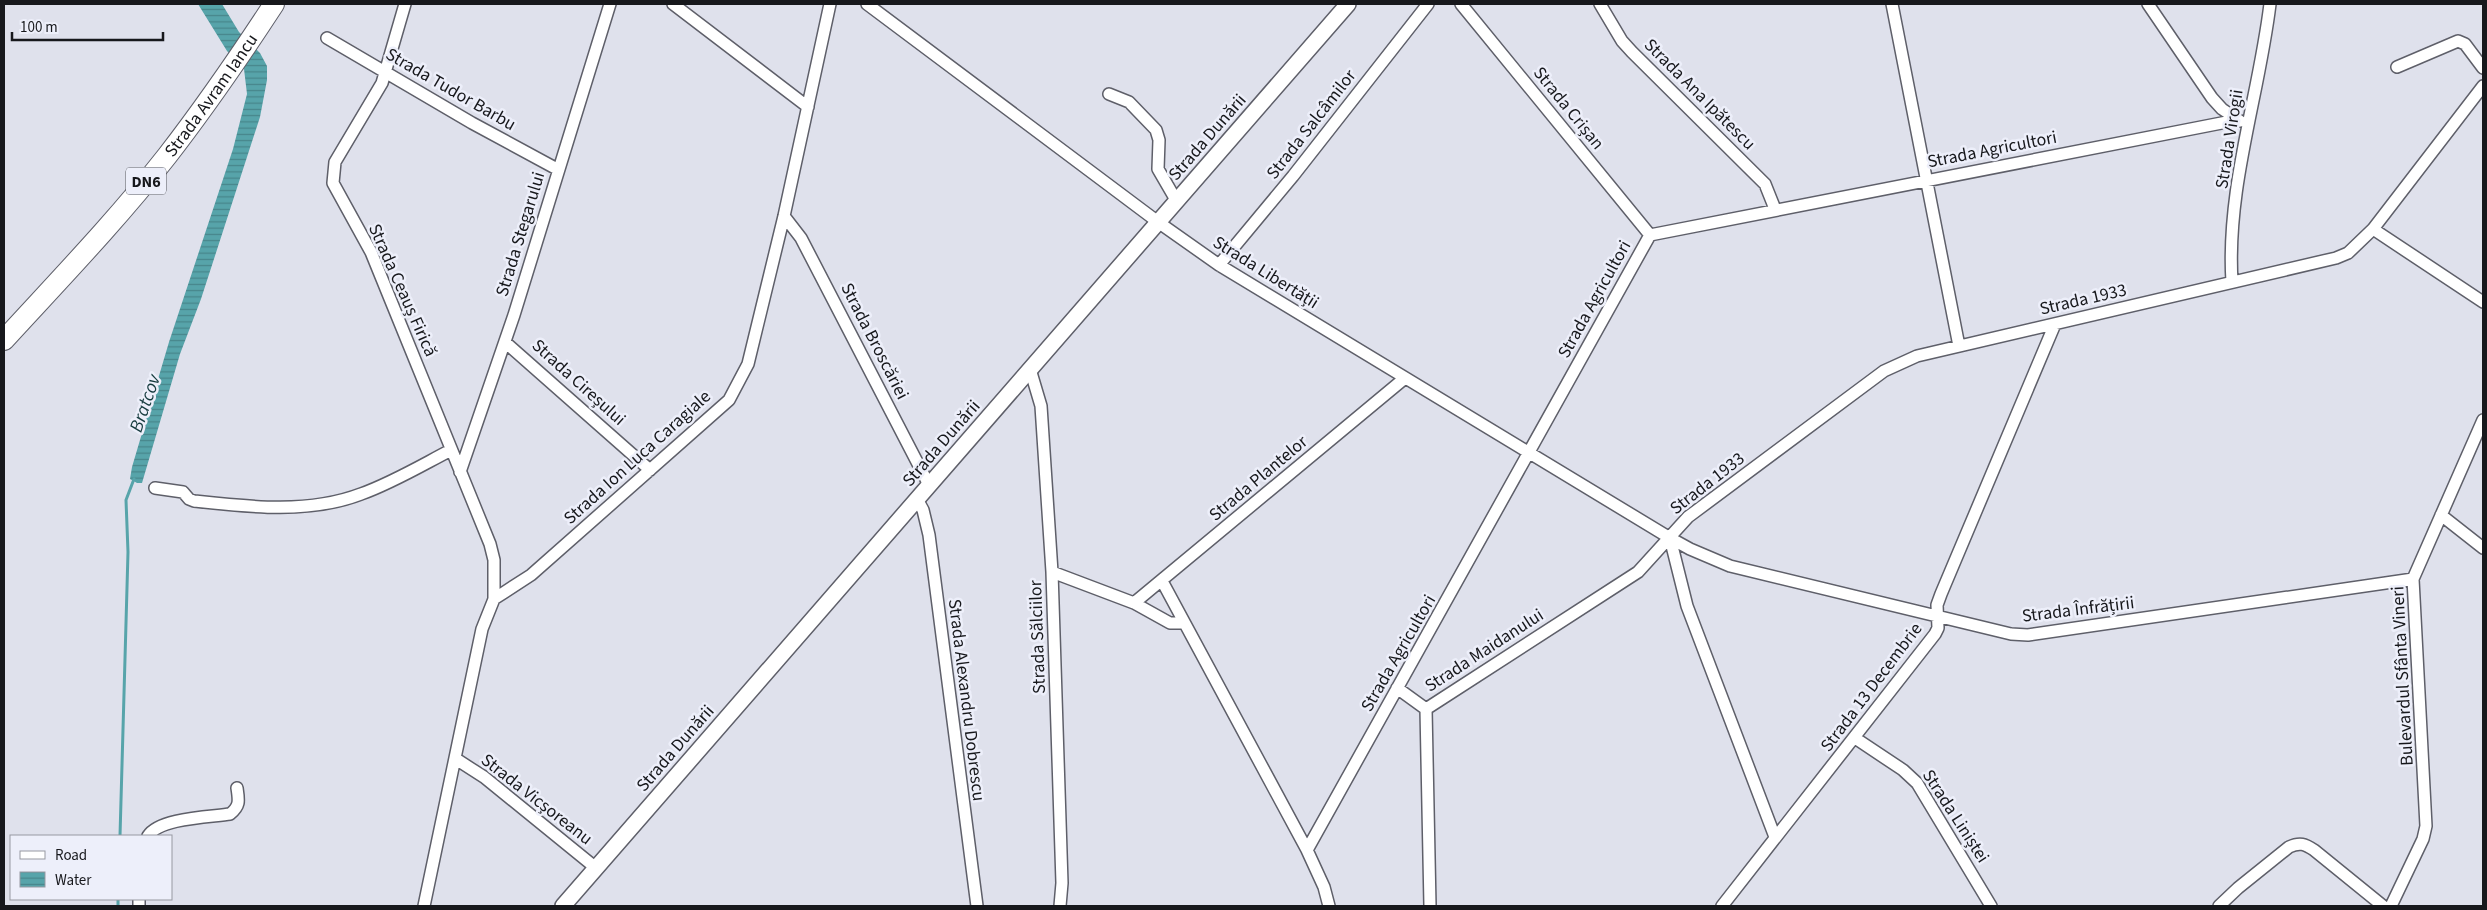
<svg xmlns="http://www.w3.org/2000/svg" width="2487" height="910" font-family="'Source Sans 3',sans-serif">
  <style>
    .water { fill: url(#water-rules) }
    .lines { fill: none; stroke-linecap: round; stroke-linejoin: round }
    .stream { stroke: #57a4aa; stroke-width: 3 }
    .street-casing { stroke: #5e5f69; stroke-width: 14 }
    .secondary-casing { stroke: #5e5f69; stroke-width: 18 }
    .highway-casing { stroke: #5e5f69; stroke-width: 22 }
    .street { stroke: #fff; stroke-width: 11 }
    .secondary { stroke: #fff; stroke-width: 15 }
    .highway { stroke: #fff; stroke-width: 20 }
    .labels { text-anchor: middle; stroke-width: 5; stroke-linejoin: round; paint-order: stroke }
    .shield { fill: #edeffa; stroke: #57585f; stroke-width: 1 }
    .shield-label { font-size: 16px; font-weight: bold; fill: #17181c }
    .street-label { font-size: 18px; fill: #17181c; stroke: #edeffa }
    .water-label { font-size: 19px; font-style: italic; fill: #163b3e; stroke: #edeffa }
  </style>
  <defs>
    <pattern id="water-rules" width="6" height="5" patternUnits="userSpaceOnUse" patternTransform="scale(1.25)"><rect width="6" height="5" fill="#57a4aa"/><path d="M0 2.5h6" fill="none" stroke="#47858a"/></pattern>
  </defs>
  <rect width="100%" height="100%" fill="#dfe1ec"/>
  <path class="water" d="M 198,4 L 222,4 L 239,32 L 260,53 L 267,66 L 267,80 L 260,117 L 201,299 L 180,354 L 142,483 L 137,483 L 130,479 L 132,467 L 169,342 L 233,149 L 247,94 L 244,69 L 227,51 Z"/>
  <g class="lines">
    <path class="stream" d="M 120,836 L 128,552 L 126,500 L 134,479
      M 118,906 L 118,899"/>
    <g class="street-casing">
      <path id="street" d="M 405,4 L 382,83 L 335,162 L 333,183 L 371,252 L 490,544 L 494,560 L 494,599
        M 673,4 L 808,107
        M 867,4 L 1158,222 L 1219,265 L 1670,538 L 1690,549 L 1730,566 L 2011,634 L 2028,635 L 2413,579
        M 1461,4 L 1650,235
        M 1600,4 L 1622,41 L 1632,52 L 1765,184 L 1775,209
        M 1892,4 L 1959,346
        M 2148,4 L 2212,98 L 2222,109 L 2240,121
        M 327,38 L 472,123 L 557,169
        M 2397,67 L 2458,41 L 2465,44 L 2483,68
        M 1109,94 L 1129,102 L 1156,130 L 1159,140 L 1158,169 L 1176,200
        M 784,216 L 801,238 L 929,485
        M 2373,229 L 2483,302
        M 1219,265 L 1293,176 L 1428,4
        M 2232,282 C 2226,188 2259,96 2270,4
        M 505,342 L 650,470
        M 1030,369 L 1041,406 L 1052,572 L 1062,883 L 1060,906
        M 460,472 L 514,315 L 610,4
        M 155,488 L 183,492 L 189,499 L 194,501 C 249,507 309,514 361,494 C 392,483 422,465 451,450
        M 917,499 L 923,510 L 929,535 L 977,906
        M 2441,515 L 2483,548
        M 1670,538 L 1687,606 L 1775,837
        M 1052,572 L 1134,603 L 1170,623 L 1183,623
        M 1162,581 L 1307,850 L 1324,887 L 1329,906
        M 1134,603 L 1405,378
        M 1397,688 L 1426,709
        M 1855,738 L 1903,770 L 1917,783 L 1991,906
        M 456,759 L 484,777 L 596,868
        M 148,836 C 159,818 210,817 230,814 C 240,806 239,801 237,788
        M 1307,850 L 1650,235 L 2237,120
        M 139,906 L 139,899
        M 424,906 L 482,629 L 494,599 L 531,575 L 729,400 L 748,364 L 784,216 L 830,4
        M 1430,906 L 1426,709 L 1638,572 L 1688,517 L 1884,371 L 1917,356 L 2336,258 L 2348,253 L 2373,229 L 2483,86
        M 1722,906 L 1935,634 L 1938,628 L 1937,605 L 1941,594 L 2055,324
        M 2219,906 L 2238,888 L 2289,847 C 2300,842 2305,844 2314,850 L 2383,906
        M 2391,906 L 2423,839 L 2426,826 L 2413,579 L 2483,420"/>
    </g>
    <g class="secondary-casing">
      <path id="secondary" d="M 563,906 L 1348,4"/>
    </g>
    <g class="highway-casing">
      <g id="highway">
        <path id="s1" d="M 4,340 C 59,280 116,221 167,156 C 205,107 240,56 274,4"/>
      </g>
    </g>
    <use href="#street" class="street"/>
    <use href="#secondary" class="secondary"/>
    <use href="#highway" class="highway"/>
  </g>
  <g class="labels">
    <rect class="shield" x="126" y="167.5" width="40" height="27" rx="4"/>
    <g class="shield-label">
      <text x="146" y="187">DN6</text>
    </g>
    <g class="street-label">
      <text transform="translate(451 89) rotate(30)" y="6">Strada Tudor Barbu</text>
      <text transform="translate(1700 94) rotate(45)" y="6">Strada Ana Ipătescu</text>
      <text dy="6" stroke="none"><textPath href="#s1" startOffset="321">Strada Avram Iancu</textPath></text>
      <text transform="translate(1569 108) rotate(51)" y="6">Strada Crișan</text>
      <text transform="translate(1311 124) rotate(-52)" y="6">Strada Salcâmilor</text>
      <text transform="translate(1207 137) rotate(-49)" y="6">Strada Dunării</text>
      <text transform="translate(2229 139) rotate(-81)" y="6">Strada Virogii</text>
      <text transform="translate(1992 149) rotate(-11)" y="6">Strada Agricultori</text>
      <text transform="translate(520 234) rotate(-73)" y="6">Strada Stegarului</text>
      <text transform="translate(1266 272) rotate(32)" y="6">Strada Libertății</text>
      <text transform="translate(403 290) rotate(66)" y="6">Strada Ceauș Firică</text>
      <text transform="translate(1594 299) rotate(-61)" y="6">Strada Agricultori</text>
      <text transform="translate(2083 299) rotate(-13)" y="6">Strada 1933</text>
      <text transform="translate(875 341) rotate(63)" y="6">Strada Broscăriei</text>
      <text transform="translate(579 382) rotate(42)" y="6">Strada Cireșului</text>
      <text transform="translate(941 443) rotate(-49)" y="6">Strada Dunării</text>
      <text transform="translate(637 457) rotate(-42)" y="6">Strada Ion Luca Caragiale</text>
      <text transform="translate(1258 478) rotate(-40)" y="6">Strada Plantelor</text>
      <text transform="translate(1707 483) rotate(-38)" y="6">Strada 1933</text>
      <text transform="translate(2078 609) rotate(-7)" y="6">Strada Înfrățirii</text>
      <text transform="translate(1037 637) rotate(-92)" y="6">Strada Sălciilor</text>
      <text transform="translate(1484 650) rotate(-33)" y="6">Strada Maidanului</text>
      <text transform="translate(1398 653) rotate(-60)" y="6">Strada Agricultori</text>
      <text transform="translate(2402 676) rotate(-93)" y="6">Bulevardul Sfânta Vineri</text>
      <text transform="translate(1871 687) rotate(-53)" y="6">Strada 13 Decembrie</text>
      <text transform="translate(967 700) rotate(83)" y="6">Strada Alexandru Dobrescu</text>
      <text transform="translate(675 748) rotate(-49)" y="6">Strada Dunării</text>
      <text transform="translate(537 799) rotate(38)" y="6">Strada Vicșoreanu</text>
      <text transform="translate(1956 816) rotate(57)" y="6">Strada Liniștei</text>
    </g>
    <g class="water-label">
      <text transform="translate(144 403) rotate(-71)" y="7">Bratcov</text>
    </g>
  </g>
  <rect width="2487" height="910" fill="none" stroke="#17181c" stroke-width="10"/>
  <rect x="10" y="835" width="162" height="65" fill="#edeffa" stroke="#9799a1"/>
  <rect x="20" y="851" width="25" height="8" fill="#ffffff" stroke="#9799a1"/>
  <text x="55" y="860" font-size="15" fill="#17181c">Road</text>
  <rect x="20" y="872" width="25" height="15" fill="url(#water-rules)" stroke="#9799a1"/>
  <text x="55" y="885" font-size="15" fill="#17181c">Water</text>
  <path d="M12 32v8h151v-8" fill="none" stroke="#17181c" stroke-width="2.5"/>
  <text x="20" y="32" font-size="15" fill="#17181c" stroke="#edeffa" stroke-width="4" paint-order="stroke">100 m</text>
</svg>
